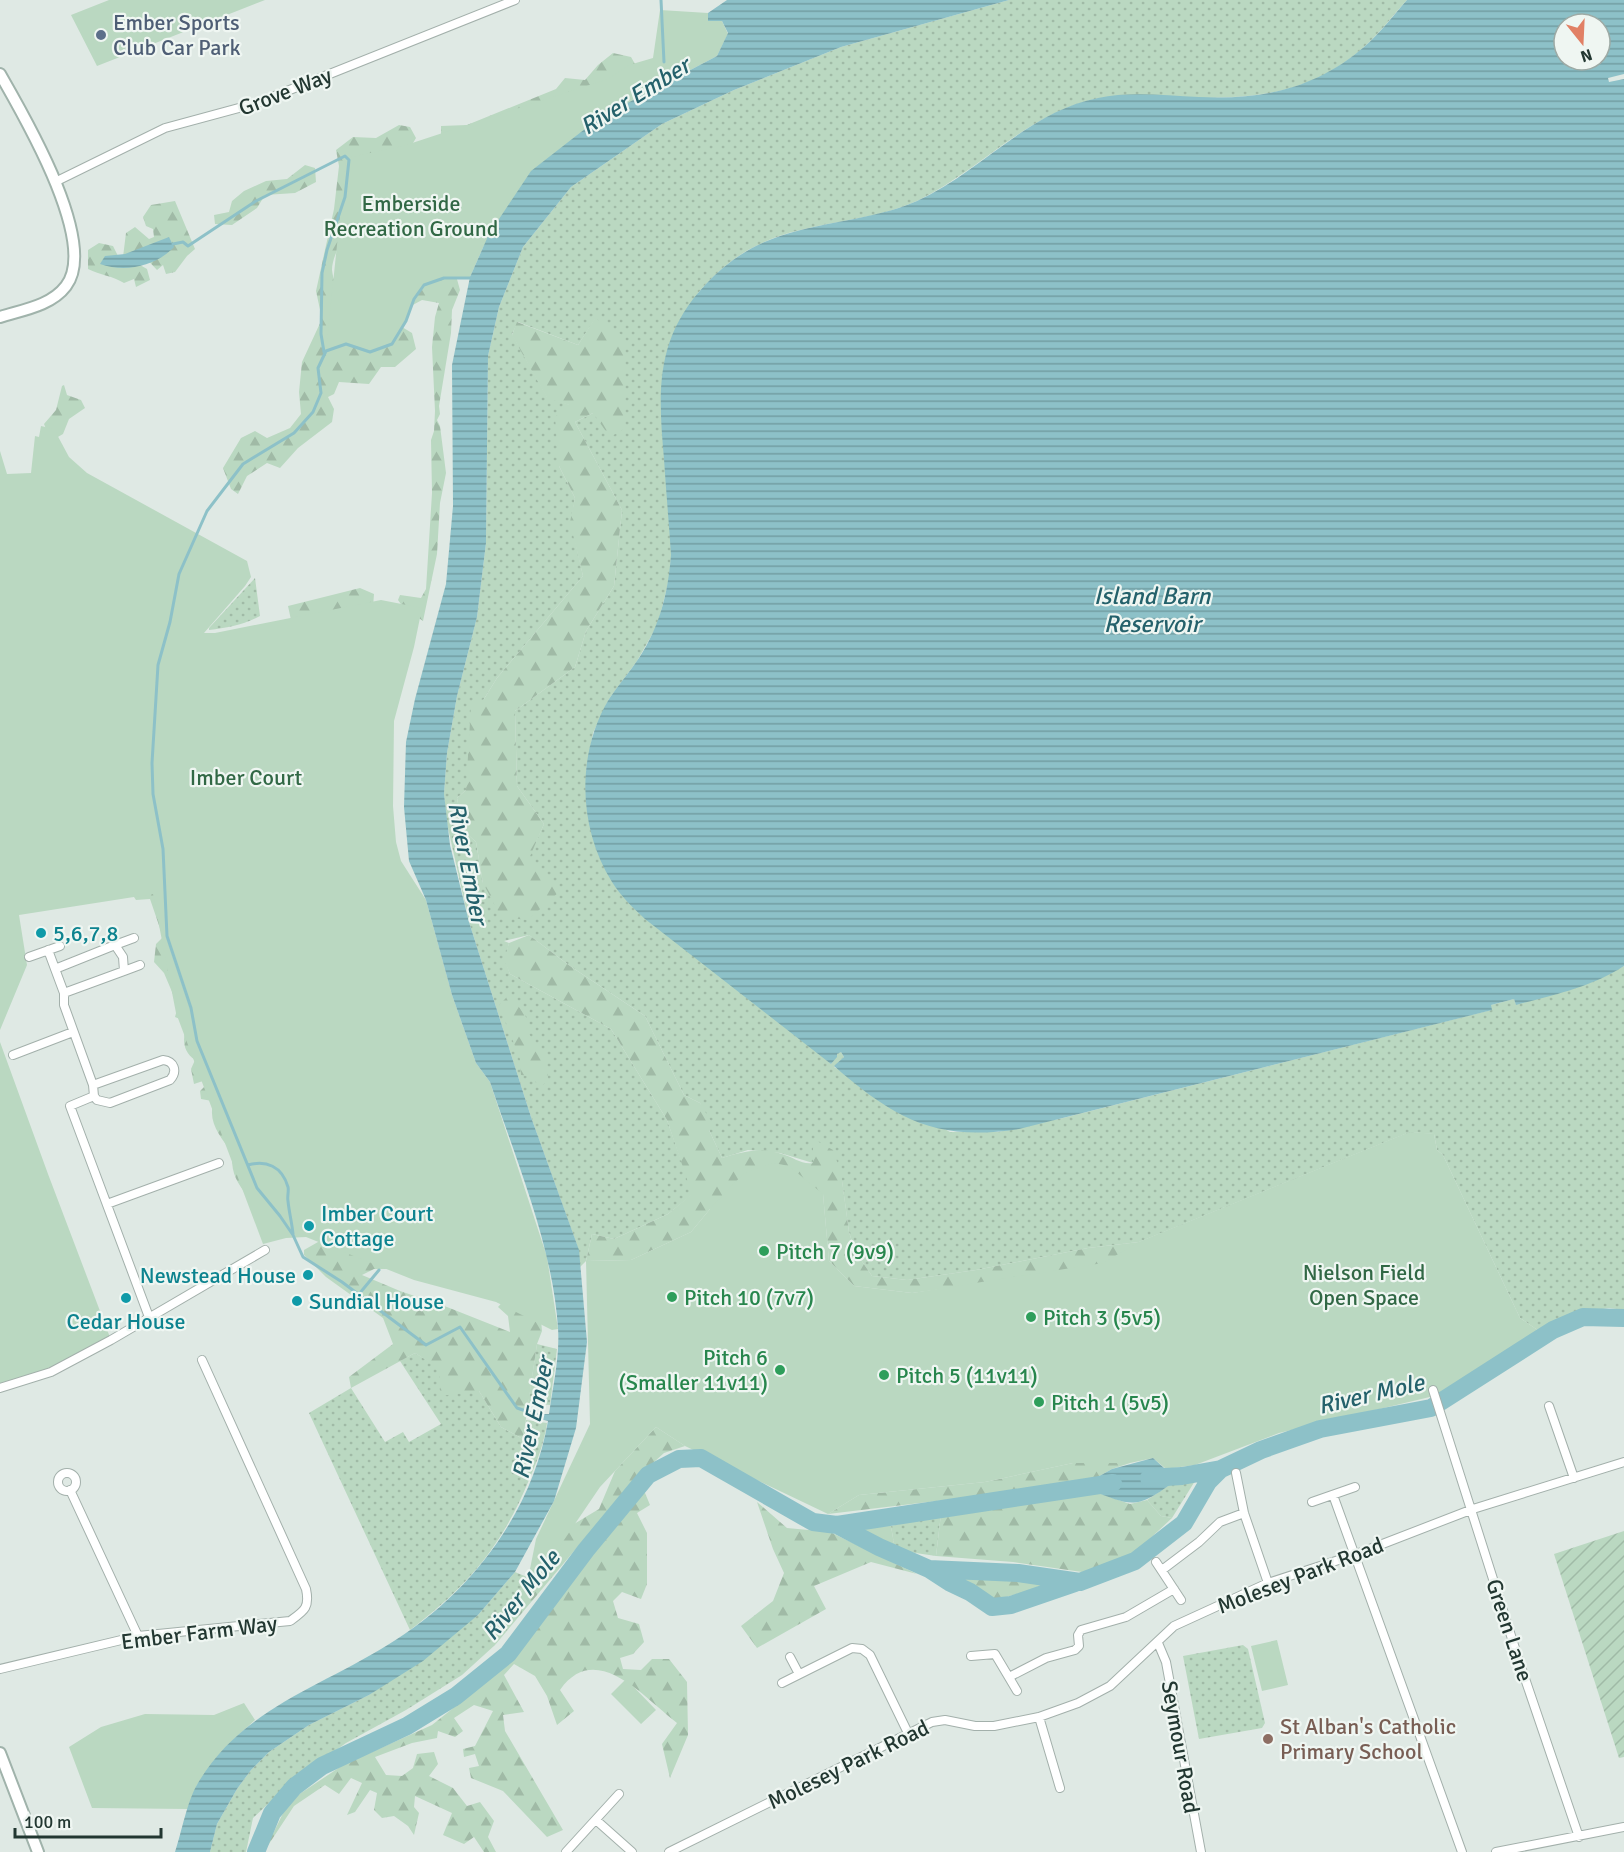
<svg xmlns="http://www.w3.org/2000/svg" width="1624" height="1852" font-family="Signika,sans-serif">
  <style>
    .grass { fill: url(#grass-dots); fill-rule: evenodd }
    .forest { fill: url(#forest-firs); fill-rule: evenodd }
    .park { fill: #bad8c1 }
    .garden { fill: url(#garden-furrows) }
    .water { fill: url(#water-rules); fill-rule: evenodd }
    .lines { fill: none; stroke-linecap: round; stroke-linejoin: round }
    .stream { stroke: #8dc1c8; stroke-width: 3 }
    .river { stroke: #8dc1c8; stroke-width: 18 }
    .minor-casing { stroke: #a3b0ab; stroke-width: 10 }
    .secondary-casing { stroke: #a0b3ab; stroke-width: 14 }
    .minor { stroke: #fff; stroke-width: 8 }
    .secondary { stroke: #fff; stroke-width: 10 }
    .service-dot { fill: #5c6f8a; stroke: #eff6f2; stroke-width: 2 }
    .culture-dot { fill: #0f9aa8; stroke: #eff6f2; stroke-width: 2 }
    .leisure-dot { fill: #2e9e5b; stroke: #eff6f2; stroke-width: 2 }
    .education-dot { fill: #8d6e63; stroke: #eff6f2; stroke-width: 2 }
    .labels { text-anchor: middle; stroke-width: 4.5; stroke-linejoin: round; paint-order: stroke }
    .service-label { font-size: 22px; fill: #4e5e75; stroke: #eff6f2; text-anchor: start }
    .street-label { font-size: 22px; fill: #223731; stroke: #eff6f2 }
    .park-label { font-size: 22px; fill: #316845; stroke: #eff6f2 }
    .culture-label { font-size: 22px; fill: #0d838f; stroke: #eff6f2; text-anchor: start }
    .leisure-label { font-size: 22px; fill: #27864d; stroke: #eff6f2; text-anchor: start }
    .education-label { font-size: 22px; fill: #785e54; stroke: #eff6f2; text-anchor: start }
    .water-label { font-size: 24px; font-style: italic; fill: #24616b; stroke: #eff6f2 }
  </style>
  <defs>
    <pattern id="grass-dots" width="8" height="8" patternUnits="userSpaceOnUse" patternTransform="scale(1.5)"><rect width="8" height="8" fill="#bad8c1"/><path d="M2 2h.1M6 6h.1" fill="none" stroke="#a0baa6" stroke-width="1.8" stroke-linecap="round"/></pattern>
    <pattern id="forest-firs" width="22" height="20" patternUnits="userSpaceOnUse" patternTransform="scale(1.5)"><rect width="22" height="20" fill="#bad8c1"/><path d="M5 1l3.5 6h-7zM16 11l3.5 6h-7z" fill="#a0baa6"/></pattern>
    <pattern id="garden-furrows" width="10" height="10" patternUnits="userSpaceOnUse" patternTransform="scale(1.5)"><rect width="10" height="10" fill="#bad8c1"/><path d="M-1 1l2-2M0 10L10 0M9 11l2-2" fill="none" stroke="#a0baa6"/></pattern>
    <pattern id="water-rules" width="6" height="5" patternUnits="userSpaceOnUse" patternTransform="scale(1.5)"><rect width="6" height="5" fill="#8dc1c8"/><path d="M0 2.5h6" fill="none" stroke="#739ea3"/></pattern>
  </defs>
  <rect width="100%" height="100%" fill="#dfe9e4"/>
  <path class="grass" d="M 1009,0 L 1407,0 C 1393,15 1380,33 1364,47 C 1306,98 1250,98 1177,98 C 1159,98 1141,98 1122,98 C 1114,98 1104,97 1095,99 C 1027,114 980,170 919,200 C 868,224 808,220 758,245 C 734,256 715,274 698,293 L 669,579 L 658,624 L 637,661 L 609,699 L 593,733 L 586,771 L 831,1064 L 838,1053 L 841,1052 L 844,1057 L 834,1067 L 950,1132 L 998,1132 L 1063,1118 L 1491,1010 L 1491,1005 L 1514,999 L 1516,1004 L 1618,969 L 1624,966 L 1624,1310 L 1609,1308 L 1567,1315 L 1542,1333 L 1520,1318 L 1443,1155 L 1437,1150 L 1434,1134 L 1410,1132 L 1139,1242 L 1088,1248 L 976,1270 L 907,1280 L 872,1276 L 855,1251 L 849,1232 L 842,1181 L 813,1148 L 813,1163 L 780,1153 L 748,1150 L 722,1158 L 709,1130 L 700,1103 L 684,1095 L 645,1016 L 570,966 L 529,935 L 504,941 L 509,943 L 505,960 L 510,974 L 611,1029 L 667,1120 L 693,1194 L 668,1214 L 614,1239 L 592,1234 L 586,1261 L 580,1267 L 577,1245 L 531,1117 L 469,922 L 446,819 L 444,794 L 447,753 L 457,696 L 477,617 L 486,543 L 488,356 L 499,307 L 523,247 L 571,187 L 662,124 L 734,90 L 841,47 ZM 595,319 L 593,413 L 575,422 L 622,510 L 614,586 L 586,631 L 575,667 L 515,711 L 517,786 L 544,824 L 527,861 L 483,883 L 476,842 L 463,830 L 457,798 L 466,790 L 484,699 L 497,678 L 583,576 L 571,522 L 575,498 L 559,466 L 570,405 L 547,397 L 512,334 L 518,322 L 578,345 Z
    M 255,578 L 260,616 C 244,625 227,628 209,630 L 209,628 Z
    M 537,1344 L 557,1349 L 550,1405 L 528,1403 Z
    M 415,1353 L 479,1391 L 501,1427 L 523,1439 L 526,1420 L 547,1423 C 544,1444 537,1461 529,1480 C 502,1546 467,1587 410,1630 L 309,1413 L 351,1388 L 385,1442 L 403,1432 L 409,1442 L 441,1424 L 400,1361 Z
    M 1195,1481 L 1172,1518 L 1161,1516 L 1147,1500 L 1174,1482 Z
    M 941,1514 L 936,1556 L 895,1550 L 891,1526 Z
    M 515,1572 L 527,1577 L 517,1601 L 496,1631 L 495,1645 L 462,1675 L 406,1710 L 346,1743 L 293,1781 L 253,1818 L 246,1852 L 210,1852 L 217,1824 L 237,1789 L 251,1770 L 269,1752 L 309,1725 L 369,1695 L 478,1615 Z
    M 1243,1645 L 1248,1649 L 1265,1723 L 1262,1728 L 1199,1739 L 1183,1656 Z"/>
  <path class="forest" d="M 613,53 L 631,57 L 639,71 L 441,141 L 441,126 L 467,125 L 556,89 L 565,78 L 585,80 L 598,65 Z
    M 650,80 L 657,91 L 455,272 L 460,290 L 452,310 L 451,333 L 439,406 L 440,414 L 437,420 L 440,426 L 446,473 L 440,503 L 437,554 L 423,621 L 403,607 L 398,600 L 400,595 L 421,598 L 426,589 L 432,493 L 431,440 L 434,431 L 435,411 L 432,347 L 435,317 L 439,303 L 422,300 L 398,313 L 454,200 Z
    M 399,125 L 410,127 L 416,138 L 410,148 C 390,174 332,239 332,270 C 333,280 338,292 341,301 L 387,318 L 412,333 L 416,349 L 395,367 L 381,367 L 369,384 L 339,382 L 334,394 L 328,397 L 334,409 L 332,422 L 298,448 L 280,468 L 267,463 L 247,476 L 238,494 L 231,489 L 223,468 L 241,438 L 255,431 L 267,438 L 290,428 L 301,414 L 299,392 L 302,362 L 322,319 L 316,291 L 334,209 L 339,166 L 336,150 L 353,137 L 376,138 Z
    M 305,165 L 315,168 L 316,182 L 295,193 L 265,195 L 257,208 L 232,225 L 215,224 L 214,215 L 229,212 L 232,201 L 244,191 L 266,181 L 287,179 Z
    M 175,201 L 195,249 L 187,256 L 175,272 L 166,274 L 163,265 L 157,270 L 139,251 L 133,261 L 147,269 L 150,280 L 136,287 L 134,279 L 124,283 C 113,276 100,275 88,269 L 88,250 L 99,243 L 113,246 L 118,256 L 123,257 L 126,233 L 135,227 L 149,239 L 154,237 L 153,229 L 146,226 L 143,217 L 151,205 Z
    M 595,318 L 625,337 L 624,429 L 610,437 L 593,413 L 575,422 L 622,510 L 614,586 L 586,631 L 575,667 L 515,711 L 517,786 L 544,824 L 528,861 L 559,892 L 528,920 L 501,917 L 483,883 L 476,842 L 463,830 L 457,798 L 466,790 L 471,705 L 484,699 L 497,678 L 583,576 L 570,522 L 575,498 L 559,466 L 555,417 L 569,405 L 547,398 L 512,335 L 517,322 L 578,345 Z
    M 64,385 L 67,395 L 81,400 L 85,408 L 69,419 L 63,434 L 51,441 L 44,424 L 56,410 L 62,386 Z
    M 360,588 L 374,594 L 373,607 L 291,620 L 288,606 Z
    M 182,618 L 541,1319 L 542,1331 L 537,1344 L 523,1439 L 501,1427 L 479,1391 L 440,1396 L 440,1369 L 415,1353 L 351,1388 L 349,1377 L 393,1344 L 383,1318 L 326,1277 L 304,1255 L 304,1250 L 318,1242 L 344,1241 L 248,1197 C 236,1181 231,1173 232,1152 C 223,1141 211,1126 212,1111 C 212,1108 213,1105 212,1101 L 201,1099 L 200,1091 L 206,1085 L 203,1081 L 194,1084 L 191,1069 L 195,1060 C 181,1050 183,1037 187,1022 L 175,1017 L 178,1006 L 164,973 L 154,962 L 156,944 L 163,937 L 150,899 L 136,900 L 126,885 ZM 374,1269 L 398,1269 L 511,1293 L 498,1307 L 508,1316 L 510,1332 L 447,1307 L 400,1291 L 362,1275 Z
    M 529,935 L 570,966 L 645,1016 L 684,1095 L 700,1103 L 712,1123 L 709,1130 L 722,1158 C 742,1152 761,1147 782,1154 C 793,1157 802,1165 813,1163 L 813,1148 L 817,1141 L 833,1150 L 841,1173 L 849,1232 L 855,1251 L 872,1276 L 907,1280 L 976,1270 L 1088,1248 L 1139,1242 L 1410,1132 L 1434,1134 L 1201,1254 L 912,1293 L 854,1286 L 829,1261 L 823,1194 L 710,1209 L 691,1232 L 631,1260 L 586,1261 L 592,1234 L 614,1239 L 668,1214 L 692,1194 L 667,1120 L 611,1029 L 510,974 L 504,960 L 509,943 Z
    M 510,994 L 526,1017 L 529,1034 L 546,1057 L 548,1081 L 541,1086 L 527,1076 L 521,1075 L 520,1059 L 499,1005 Z
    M 656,1427 L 685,1446 L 664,1453 L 633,1481 L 495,1645 L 496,1631 L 517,1601 L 527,1577 L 554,1536 L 599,1509 L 615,1471 Z
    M 1073,1463 L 1130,1463 L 1112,1469 L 1087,1483 L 828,1514 L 859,1495 L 985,1482 Z
    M 643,1488 L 650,1505 L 637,1513 L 647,1533 L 647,1584 L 641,1599 L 622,1592 L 613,1601 L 618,1618 L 639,1624 L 644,1642 L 633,1654 L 620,1658 L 623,1669 L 641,1670 L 652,1659 L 669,1659 L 687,1682 L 688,1735 L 670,1778 L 662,1744 L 677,1723 C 644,1698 596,1639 560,1690 L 574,1711 L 557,1725 L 547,1696 L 535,1676 L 514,1664 L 504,1675 L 524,1712 L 503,1715 L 505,1731 L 563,1830 L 547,1837 L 503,1791 L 471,1778 L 469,1768 L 479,1766 L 475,1754 L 464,1757 L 463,1749 L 475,1746 L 493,1711 L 474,1705 L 454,1718 L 463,1731 L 455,1737 L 438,1731 L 437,1738 L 412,1743 L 375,1757 L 386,1775 L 402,1776 L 413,1768 L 417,1754 L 434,1752 L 438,1764 L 429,1776 L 453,1788 L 467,1806 L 480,1802 L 494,1821 L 488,1837 L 496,1852 L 484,1852 L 474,1837 L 464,1844 L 443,1835 L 452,1813 L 415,1796 L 414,1807 L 419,1813 L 414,1835 L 408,1826 L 394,1816 L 382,1818 L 374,1810 L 377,1793 L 370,1790 L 355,1812 L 347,1815 L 362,1783 L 351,1778 L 339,1794 L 325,1785 L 294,1806 L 265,1850 L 289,1801 L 343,1765 L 432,1725 L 507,1665 Z
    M 1090,1490 L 1130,1504 L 1147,1500 L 1161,1516 L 1172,1518 L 1141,1547 L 1121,1561 L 1082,1572 L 1013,1562 L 936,1556 L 941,1514 Z
    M 757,1502 L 787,1528 L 830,1532 L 917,1574 L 871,1562 L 814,1586 L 826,1609 L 757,1648 L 741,1626 L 773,1601 L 784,1573 L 773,1549 Z
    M 891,1526 L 895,1550 L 856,1527 Z
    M 948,1574 L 1058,1583 L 995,1600 Z"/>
  <path class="park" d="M 109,0 L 265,0 L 97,66 L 71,15 Z
    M 660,10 L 708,13 L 709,21 L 722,21 L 728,34 L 717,56 L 599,118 L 489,234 L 470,277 L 444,278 L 424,285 L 414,299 L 406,321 L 392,344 L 370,352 L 346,345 L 326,351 L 346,158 L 403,146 L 467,125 L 608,79 L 629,65 L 653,58 Z
    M 41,426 L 54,429 L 69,457 L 87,473 L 247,561 L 251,577 L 245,586 L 204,633 L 215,633 L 381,600 L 422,608 L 414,647 L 394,721 L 393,806 L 396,842 L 401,861 L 426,900 L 452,995 L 476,1063 L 490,1082 L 547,1257 L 558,1329 L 552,1330 L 496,1302 L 414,1280 L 306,1237 L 286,1238 L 263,1244 L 176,1013 L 153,894 L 19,915 L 27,965 L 0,1030 L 0,451 L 7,474 L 31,473 L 35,436 L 39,437 Z
    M 0,1042 L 48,1174 L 111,1340 L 51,1372 L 0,1388 Z
    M 1410,1132 L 1434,1134 L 1437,1150 L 1443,1155 L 1520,1318 L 1542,1333 L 1434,1396 L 1279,1433 L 1195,1465 L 1166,1469 L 1153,1458 L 1130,1463 L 1073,1463 L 985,1482 L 859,1495 L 828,1514 L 685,1446 L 656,1427 L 600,1487 L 524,1599 L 536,1539 L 590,1424 L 586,1261 L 631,1260 L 691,1232 L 710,1209 L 744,1173 L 774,1163 L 789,1166 L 823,1194 L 829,1261 L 854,1286 L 912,1293 L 1103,1263 L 1139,1242 Z
    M 1277,1640 L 1288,1685 L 1262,1691 L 1251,1646 Z
    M 626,1679 L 656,1710 L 641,1724 L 611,1694 Z
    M 244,1703 L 255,1720 L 234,1739 L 197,1785 L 188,1809 L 92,1808 L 69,1747 L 101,1727 L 145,1714 L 214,1715 Z"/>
  <path class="garden" d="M 1624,1531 L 1624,1757 L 1619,1758 L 1554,1554 Z"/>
  <path class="water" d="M 727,0 L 1009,0 L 841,47 L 734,90 L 662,124 L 571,187 L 523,247 L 499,307 L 488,356 L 486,543 L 477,617 L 457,696 L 447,753 L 444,794 L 450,845 L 469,922 L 531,1117 L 579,1250 L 587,1342 L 576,1428 L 554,1501 L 515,1572 L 478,1615 L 423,1661 L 369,1695 L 309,1725 L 269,1752 L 251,1770 L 237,1789 L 217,1824 L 210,1852 L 175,1852 C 182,1831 187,1801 198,1783 C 241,1710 318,1688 386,1646 C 467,1598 532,1515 548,1421 L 540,1419 L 541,1414 L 549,1414 C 553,1386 560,1356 558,1328 C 553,1247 516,1160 490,1082 L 476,1063 L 452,995 L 426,900 L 409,861 L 404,807 L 406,742 L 415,699 L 446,584 L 453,506 L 452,365 L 470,277 L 489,234 L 531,171 L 599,118 L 717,56 L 728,33 L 722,21 L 708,21 L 708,13 Z
    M 1407,0 L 1624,0 L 1624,74 L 1608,78 L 1609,82 L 1624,79 L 1624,966 C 1592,987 1553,995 1516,1005 L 1514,999 L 1491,1005 L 1492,1010 L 1019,1129 C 936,1142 895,1119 834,1066 L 844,1057 L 841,1052 L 837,1054 L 837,1057 L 831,1064 L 645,919 C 633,908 621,896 612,882 C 578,828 576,754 609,699 C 618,685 630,672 639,658 C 660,626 668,593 671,555 C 669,523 666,491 664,459 C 658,390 655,338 706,284 C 725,264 747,248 772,239 C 819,221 871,221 917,201 C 981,172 1027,112 1098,98 C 1131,91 1166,96 1199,97 C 1262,100 1315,89 1364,47 C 1379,34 1393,16 1407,0 ZM 1564,24 L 1600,24 L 1600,60 L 1564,60 Z
    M 169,237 L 174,247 C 156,266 126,273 100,264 L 105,256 L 125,254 Z
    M 1153,1458 L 1173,1476 L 1174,1482 C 1135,1510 1133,1506 1090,1490 L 1087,1483 L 1112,1469 Z"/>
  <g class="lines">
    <path class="stream" d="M 661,0 L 664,62
      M 173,244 L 183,242 L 188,246 L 256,201 L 345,156 L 349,160 L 345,197 L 327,250 L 322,273 L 321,334 L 324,352
      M 474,278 L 444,278 L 424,285 L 414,299 L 406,321 L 392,344 L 370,352 L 346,344 L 326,351 L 318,368 L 321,393 L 313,412 L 294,433 L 243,464 L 207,511 L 179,574 L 170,622 L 158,665 L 152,763 L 153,794 L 163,849 L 167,936 L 191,1008 L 197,1041 L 257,1188 L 280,1216 L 293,1235 L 303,1257 L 342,1282 L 426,1345 L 460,1327 L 517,1408 L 544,1417
      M 248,1165 C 266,1160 282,1166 288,1187 C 289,1191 287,1197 288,1201 C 289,1212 292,1223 293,1234
      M 359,1294 L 379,1270"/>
    <path class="river" d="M 1149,1478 L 1182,1476 L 1221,1469 L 1261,1450 L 1320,1429 L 1431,1408 L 1553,1330 L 1583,1317 L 1624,1318
      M 837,1525 L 879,1547 L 929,1569 L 1018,1573 L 1080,1582 L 1135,1561 L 1184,1523 L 1208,1482 L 1221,1469
      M 929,1569 L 949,1582 L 970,1592 L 992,1607 L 1011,1605 L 1075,1583
      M 256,1852 L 272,1813 L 294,1787 L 322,1766 L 407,1726 L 456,1696 L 508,1654 L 586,1550 L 648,1475 L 679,1459 L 701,1458 L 813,1522 L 837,1525 L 1113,1483"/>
    <g class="minor-casing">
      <path id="minor" d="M 55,182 L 165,128 L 257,103 L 515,0
        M 115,945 L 134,938
        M 48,950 L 64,993 L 64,1005 L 93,1085 L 94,1096 L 97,1100 L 110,1103 L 170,1080 C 178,1071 174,1061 163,1060 L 93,1085
        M 29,957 L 60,946
        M 55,969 L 115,945 L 123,957 L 124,971 L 64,993
        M 124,971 L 140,965
        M 13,1055 L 73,1032
        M 94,1096 L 70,1106 L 149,1317
        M 107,1204 L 219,1163
        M 0,1388 L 51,1372 L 111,1340 L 265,1250
        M 1433,1390 L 1520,1664 L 1579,1837
        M 1549,1406 L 1574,1478
        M 1236,1473 L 1244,1513 L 1268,1583
        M58 1482a9 9 0 1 1 18 0a9 9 0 1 1-18 0Z
        M 70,1490 L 138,1636
        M 1333,1495 L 1462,1852
        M 1312,1502 L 1355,1487
        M 1156,1562 L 1181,1600
        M 1162,1570 L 1199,1542 L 1220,1522 L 1244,1513
        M 1158,1643 L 1166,1662 L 1201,1852
        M 971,1656 L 995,1654 L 1017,1691
        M 790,1657 L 799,1674
        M 0,1669 L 138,1636 L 290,1621 C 304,1611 310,1608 306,1589 L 202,1360
        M 1009,1677 L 1046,1658 L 1075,1650 L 1079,1646 L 1078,1635 L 1081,1630 L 1126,1617 L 1174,1589
        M 782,1683 L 852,1648 L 862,1649 L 870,1655 L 908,1733
        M 1039,1717 L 1060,1788
        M 596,1820 L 632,1852
        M 566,1852 L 619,1794
        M 669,1852 L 932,1722 L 945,1720 L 975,1726 L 994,1726 L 1039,1717 L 1078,1703 L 1110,1686 L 1174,1626 L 1268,1583 L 1354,1555 L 1473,1509 L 1624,1462
        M 1496,1852 L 1624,1827"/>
    </g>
    <g class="secondary-casing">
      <path id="secondary" d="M 0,74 C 24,116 99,243 66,286 C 51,306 22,310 0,317
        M 0,1753 L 38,1852"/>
    </g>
    <use href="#minor" class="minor"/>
    <use href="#secondary" class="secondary"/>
  </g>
  <circle class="service-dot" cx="101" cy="35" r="6"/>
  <g class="culture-dot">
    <circle cx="41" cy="933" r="6"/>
    <circle cx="309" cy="1226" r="6"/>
    <circle cx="308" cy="1275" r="6"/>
    <circle cx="126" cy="1298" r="6"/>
    <circle cx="297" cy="1301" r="6"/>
  </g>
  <g class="leisure-dot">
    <circle cx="764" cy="1251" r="6"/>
    <circle cx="672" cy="1297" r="6"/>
    <circle cx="1031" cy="1317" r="6"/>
    <circle cx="780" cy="1370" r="6"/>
    <circle cx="884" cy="1375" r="6"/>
    <circle cx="1039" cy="1402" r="6"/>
  </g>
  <circle class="education-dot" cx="1268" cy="1739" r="6"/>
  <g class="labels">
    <g class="service-label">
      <text x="113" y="30">Ember Sports<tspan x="113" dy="25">Club Car Park</tspan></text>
    </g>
    <g class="street-label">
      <text transform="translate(285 91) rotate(-21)" y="8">Grove Way</text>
      <text transform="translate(1300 1575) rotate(-21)" y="8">Molesey Park Road</text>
      <text transform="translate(1510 1630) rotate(72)" y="8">Green Lane</text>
      <text transform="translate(199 1632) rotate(-7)" y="8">Ember Farm Way</text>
      <text transform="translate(1181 1747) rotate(80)" y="8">Seymour Road</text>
      <text transform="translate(848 1764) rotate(-26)" y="8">Molesey Park Road</text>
    </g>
    <g class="park-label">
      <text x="411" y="211">Emberside<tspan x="411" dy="25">Recreation Ground</tspan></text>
      <text x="246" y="785">Imber Court</text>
      <text x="1364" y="1280">Nielson Field<tspan x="1364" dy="25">Open Space</tspan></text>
    </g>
    <g class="culture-label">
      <text x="53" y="941">5,6,7,8</text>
      <text x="321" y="1221">Imber Court<tspan x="321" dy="25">Cottage</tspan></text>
      <text x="296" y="1283" text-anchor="end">Newstead House</text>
      <text x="309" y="1309">Sundial House</text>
      <text x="126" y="1329" text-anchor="middle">Cedar House</text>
    </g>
    <g class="leisure-label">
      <text x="776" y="1259">Pitch 7 (9v9)</text>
      <text x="684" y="1305">Pitch 10 (7v7)</text>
      <text x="1043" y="1325">Pitch 3 (5v5)</text>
      <text x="768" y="1365" text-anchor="end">Pitch 6<tspan x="768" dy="25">(Smaller 11v11)</tspan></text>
      <text x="896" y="1383">Pitch 5 (11v11)</text>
      <text x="1051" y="1410">Pitch 1 (5v5)</text>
    </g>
    <g class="education-label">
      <text x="1280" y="1734">St Alban's Catholic<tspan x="1280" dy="25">Primary School</tspan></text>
    </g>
    <g class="water-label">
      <text transform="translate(635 96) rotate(-32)" y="8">River Ember</text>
      <text x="1152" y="604">Island Barn<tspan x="1152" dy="28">Reservoir</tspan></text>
      <text transform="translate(468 863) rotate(79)" y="8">River Ember</text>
      <text transform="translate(1371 1394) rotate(-13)" y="8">River Mole</text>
      <text transform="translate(533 1418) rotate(-78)" y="8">River Ember</text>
      <text transform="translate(521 1595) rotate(-51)" y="8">River Mole</text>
    </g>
  </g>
  <g transform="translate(1582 42) rotate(162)"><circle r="28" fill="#eff6f2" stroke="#9daaa5" stroke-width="1.5"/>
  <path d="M0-4.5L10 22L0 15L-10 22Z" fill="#e18065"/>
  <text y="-9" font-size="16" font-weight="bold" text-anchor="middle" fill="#223731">N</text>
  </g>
  <path d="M15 1828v9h146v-9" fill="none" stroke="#223731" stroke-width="3"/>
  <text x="24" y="1828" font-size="18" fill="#223731" stroke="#eff6f2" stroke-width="4.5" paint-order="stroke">100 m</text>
</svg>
